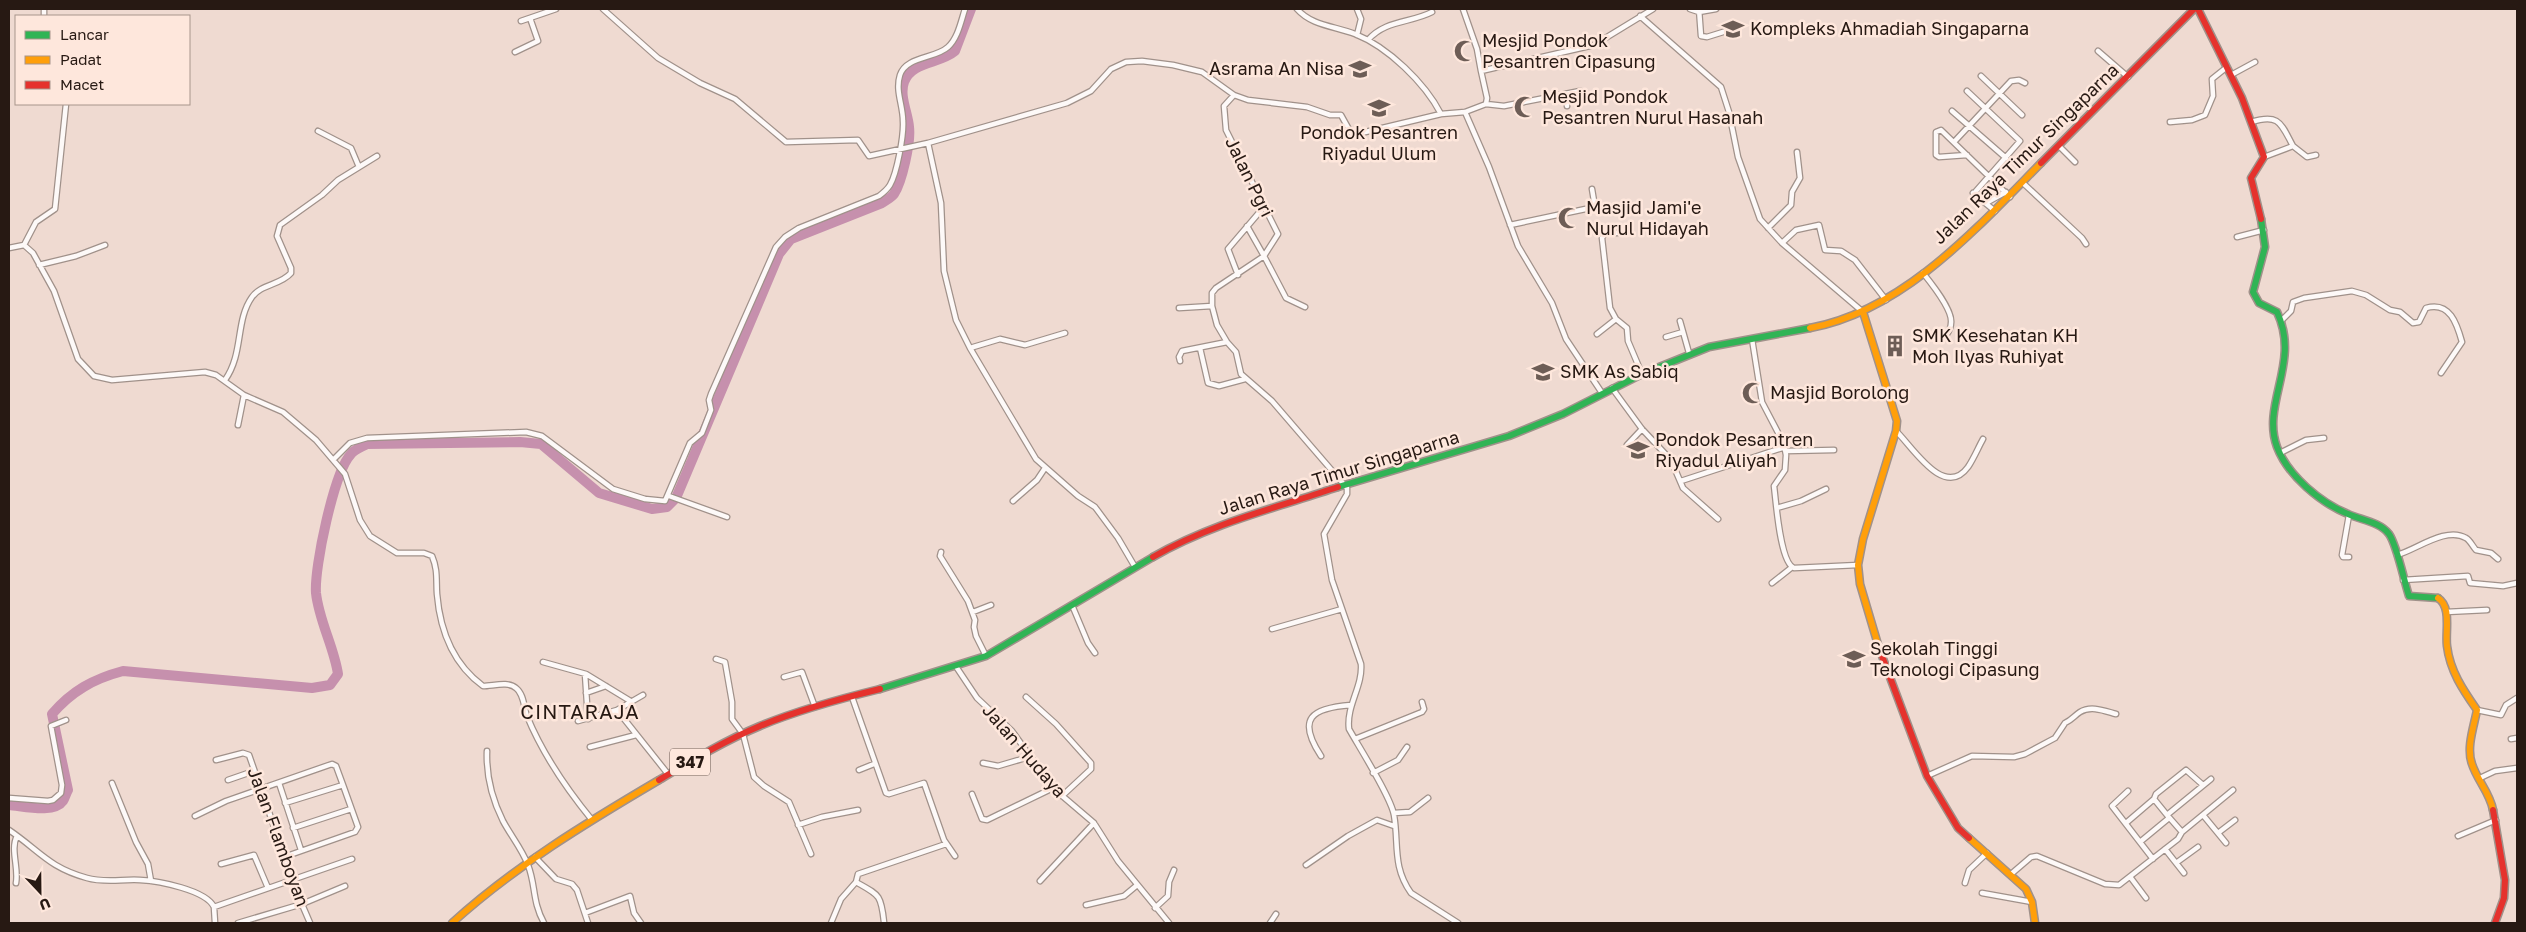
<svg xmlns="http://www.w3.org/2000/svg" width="2526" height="932" font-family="'Golos Text',sans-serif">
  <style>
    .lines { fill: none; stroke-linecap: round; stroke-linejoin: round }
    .river { stroke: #c690ad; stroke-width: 10 }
    .street-casing { stroke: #a0918a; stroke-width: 7 }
    .fast-casing { stroke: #a0918a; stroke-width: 9 }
    .slow-casing { stroke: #a0918a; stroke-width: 9 }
    .jam-casing { stroke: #a0918a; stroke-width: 9 }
    .street { stroke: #fdf9f8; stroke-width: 4.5 }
    .fast { stroke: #30b455; stroke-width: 6 }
    .slow { stroke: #ff9f0a; stroke-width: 6 }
    .jam { stroke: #e5322d; stroke-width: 6 }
    .labels { text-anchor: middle; stroke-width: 5; stroke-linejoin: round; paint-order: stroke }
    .shield { fill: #fee7dc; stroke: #68574f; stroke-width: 1 }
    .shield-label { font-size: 16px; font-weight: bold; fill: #271913 }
    .poi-label { font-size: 18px; fill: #271913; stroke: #fee7dc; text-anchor: start }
    .street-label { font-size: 18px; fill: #271913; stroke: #fee7dc }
    .quarter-label { font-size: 20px; letter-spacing: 1px; fill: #271913; stroke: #fee7dc }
  </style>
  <rect width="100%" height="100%" fill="#efdad1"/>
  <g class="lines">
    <path class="river" d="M 9,805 C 23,806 54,814 63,801 C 65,798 66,793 68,790 L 52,714 C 72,691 93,679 123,671 L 312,688 L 330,685 L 338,674 C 334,647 319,621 316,593 C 314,568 334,472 351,454 C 355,449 362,447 367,444 L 520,442 L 541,444 L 599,493 L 652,509 L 667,507 L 676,498 L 779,254 L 791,239 L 882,203 C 886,200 891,198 894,194 C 902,182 911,142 909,127 C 908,113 899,96 904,82 C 912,61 940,64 955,51 L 971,9"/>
    <g class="street-casing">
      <path id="street" d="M 44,9 L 44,16
        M 603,9 L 658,58 L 700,83 L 735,99 L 786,142 L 858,140 L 869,156 L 928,143 L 941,203 L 944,271 L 956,320 L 970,348 L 1036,459 L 1078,496 L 1095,507 L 1118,538 L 1135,567
        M 1297,9 C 1312,26 1335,26 1355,34 C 1388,47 1425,83 1441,114
        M 1463,9 L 1477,49 L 1481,71
        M 1690,9 L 1699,12 L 1716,9
        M 1699,9 L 1701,36 L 1707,37 L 1736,28
        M 1640,16 L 1721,87 L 1729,112 L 1738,157 L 1760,219 L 1782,243 L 1863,312
        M 521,21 L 556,9
        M 1357,35 L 1361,19 L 1357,9
        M 1368,40 C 1385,20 1411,23 1432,12
        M 2098,51 L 2128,77
        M 515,52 L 538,41 L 530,18
        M 2231,75 L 2255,62
        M 1981,76 L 2022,115
        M 1967,91 L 2020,141 L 1976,191
        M 1566,94 L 1567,106
        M 1234,95 L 1224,106 L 1226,130 L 1278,234 L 1264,256 L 1286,298 L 1305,307
        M 1486,104 L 1504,106 L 1580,91
        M 1952,111 L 2006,158
        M 1465,112 L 1489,167 L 1518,246 L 1552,303 L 1566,339 L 1602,393
        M 2170,122 L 2192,120 L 2205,115 L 2213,96 L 2212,79 L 2227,67
        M 2251,122 C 2280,113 2281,124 2293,146
        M 318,131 L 351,148 L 359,167
        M 1954,142 L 2011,81 L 2019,80 L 2025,83
        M 928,143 L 1067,103 L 1091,91 L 1111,69 L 1126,62 L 1142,61 L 1173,65 L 1202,72 L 1234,95 L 1248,100 L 1307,107 L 1330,115 L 1341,115 L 1351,133 L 1357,134 L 1441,114 L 1465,112 L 1486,104 L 1487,98 L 1481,71 L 1594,45 L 1653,9
        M 2060,147 L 2075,162
        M 1967,155 L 1939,157 L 1936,155 L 1936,132 L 1941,130 L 2010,197
        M 2264,157 L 2293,146 L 2307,157 L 2316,155
        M 2023,183 L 2082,238 L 2086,244
        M 1973,193 L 1995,211
        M 1986,203 L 2006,192
        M 1510,225 L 1595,207 L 1592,189
        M 1247,226 L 1264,256 L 1216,288 L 1212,293 L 1212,306 L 1217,325 L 1227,342 L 1236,352 L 1241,374 L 1272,401 L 1347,488 L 1347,494 L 1324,534 L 1332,580 L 1361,664 C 1363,686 1346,706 1349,729 C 1359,747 1391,797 1394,815 C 1399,844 1392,866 1411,893 L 1458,923
        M 1768,228 L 1791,205 L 1792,192 L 1800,178 L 1797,152
        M 1617,233 L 1605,233 L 1602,238 L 1610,308 L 1616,319 L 1627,328 L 1628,341 L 1642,374
        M 2237,237 L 2264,230
        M 1782,243 L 1796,230 L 1819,225 L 1825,250 L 1841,251 L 1855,260 L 1886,300
        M 24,245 L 36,222 L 55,209 L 66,104
        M 9,248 L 24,245 L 33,253 L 54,291 L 78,359 L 94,376 L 112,380 L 205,372 L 216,375 L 244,395 L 283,412 L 316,440 L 345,474 L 360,520 L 370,536 L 397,553 L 424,553 L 432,556 C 438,570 436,580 437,594 C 440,630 453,664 483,686 C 493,686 508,681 516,688 C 524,694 524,708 527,716 C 543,755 565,787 592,820
        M 39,265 L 76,256 L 105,245
        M 1923,273 C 1931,283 1953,310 1951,323 C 1951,327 1949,331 1947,334
        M 1238,275 L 1228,249 L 1263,208
        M 1179,308 L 1212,306
        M 1680,321 L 1689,353
        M 2281,321 L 2291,311 L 2293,302 L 2304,298 L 2352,291 L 2366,295 L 2390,310 L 2400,312 L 2413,323 L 2419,322 L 2426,308 C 2450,301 2457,324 2462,342 L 2441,373
        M 1597,334 L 1616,319
        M 1666,337 L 1683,332
        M 1752,339 L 1762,402 L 1784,444 L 1786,455 L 1785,470 L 1774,486 C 1776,501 1780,563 1794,568 L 1858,565
        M 970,348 L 1000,339 L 1025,345 L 1065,333
        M 1200,348 L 1208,383 L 1219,386 L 1245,379
        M 1180,361 L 1179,357 L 1182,351 L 1227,342
        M 225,380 C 244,353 235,321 252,297 C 261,284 281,285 291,273 L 291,268 L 277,236 L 280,225 L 322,195 L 338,180 L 377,156
        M 1612,388 L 1642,429 L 1671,460 L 1683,488 L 1718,519
        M 238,425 L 244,395
        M 1896,431 C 1912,446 1944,500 1968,467 C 1974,458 1978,448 1983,439
        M 1627,445 L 1642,429
        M 1786,451 L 1834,450
        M 2280,453 L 2306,440 L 2324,438
        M 334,459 L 350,443 L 367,438 L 526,432 L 542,436 L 613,489 L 645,499 L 665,501 L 690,443 L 702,433 L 711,410 L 709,400 L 711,394 L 776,247 L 785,237 L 799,228 L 879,196 C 883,193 887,190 890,185 C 897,173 904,135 903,121 C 903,105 895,91 900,75 C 906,56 935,59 948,47 C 958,38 961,21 965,9
        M 1681,481 L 1785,447
        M 669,496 L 727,517
        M 1013,501 L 1037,480 L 1045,468
        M 1777,508 L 1801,501 L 1826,489
        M 2349,515 L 2342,555 L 2343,557 L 2349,557
        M 941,552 L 940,556 L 968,601 L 975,620 L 974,627 L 976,636 L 986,656
        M 2397,555 C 2416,550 2446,526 2466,538 C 2470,540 2473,547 2476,550 L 2491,553 L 2498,559
        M 2403,580 L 2468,576 L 2470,583 L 2503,586 L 2517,583
        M 1772,583 L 1791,568
        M 1072,605 L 1088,643 L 1095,653
        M 973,612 L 991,605
        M 2446,612 L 2487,610
        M 1272,629 L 1342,609
        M 716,659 L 725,662 L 732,702 L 732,719 L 743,734 L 754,777 L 764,786 L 789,802 L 811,854
        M 543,662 L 586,674 L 632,702
        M 957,668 L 977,698 L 1012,731 L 1053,788 L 1094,823 L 1118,861 L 1169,923
        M 585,674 L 588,719
        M 784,677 L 802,672 L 815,707
        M 586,693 L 606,686
        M 852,697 L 886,793 L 889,794 L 924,783 L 944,840 L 955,856
        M 1026,697 L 1056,724 L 1091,763 L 1091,769 L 1062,796
        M 617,710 L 643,695
        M 2477,710 L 2501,715 L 2506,705 L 2517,698
        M 578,721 L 617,710 L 668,774
        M 1355,739 L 1422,712 L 1424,709 L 1422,702
        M 2511,739 L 2517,738
        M 590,747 L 636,735
        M 487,751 C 486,776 492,799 503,821 C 511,836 522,849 528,865 C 536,886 532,901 544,923
        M 1321,756 C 1296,718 1312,708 1351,705
        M 216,760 L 243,753 L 249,755 L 298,895 L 310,923
        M 983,763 L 998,766 L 1029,757
        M 859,770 L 874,764
        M 1373,773 L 1398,760 L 1407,747
        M 1927,776 L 1972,756 L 2014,757 L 2025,754 L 2055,738 L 2065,723 C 2072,720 2074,716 2080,712 C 2091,705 2105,711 2116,714
        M 2480,778 L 2495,771 L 2517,768
        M 228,780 L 254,771
        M 112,783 L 136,842 L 148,864 L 151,881
        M 279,783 L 301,850
        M 2128,791 L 2112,806 L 2153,859
        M 972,794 L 982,819 L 987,820 L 1053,788
        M 9,798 L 48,801 L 53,800 L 61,793 L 62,785 L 51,726 L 66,720
        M 1394,813 L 1410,812 L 1428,798
        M 2167,815 L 2154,799 L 2156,794 L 2186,770 L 2203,785
        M 2203,815 L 2226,843
        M 195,816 L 226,801 L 332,764 L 336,766 L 343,785
        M 2126,823 L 2154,799
        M 798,825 L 822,817 L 858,810
        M 293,828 L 351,809
        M 9,830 C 40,851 48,867 87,878 C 104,883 122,879 140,880 C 159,881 206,890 214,907 L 215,923
        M 2182,832 L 2167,815 L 2211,779
        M 2218,833 L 2235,820
        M 2458,836 L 2496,820
        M 2140,842 L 2169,818
        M 2165,849 L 2184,873
        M 284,857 L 355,832 L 358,827 L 343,785 L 285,803
        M 535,857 L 556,879 L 572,884 L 577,890 L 588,923
        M 2176,863 L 2198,847
        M 221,864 L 254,855 L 268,888
        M 1306,865 L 1348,836 L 1377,820 L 1394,826
        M 2010,875 L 2031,857 L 2037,856 L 2105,884 L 2119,885 L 2178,839 L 2182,832 L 2233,790
        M 2131,878 L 2146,898
        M 1040,881 L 1094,823
        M 856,882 C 879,895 881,894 884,922
        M 16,883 C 19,868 10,849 17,836
        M 1965,883 L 1969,870 L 1987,853
        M 1982,893 L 2032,902
        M 1086,905 L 1124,896 L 1136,886
        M 214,907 L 352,859
        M 1155,908 L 1168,896 L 1169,882 L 1174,870
        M 585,913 L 630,896 L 634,913 L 641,923
        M 238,923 L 302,904 L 345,886
        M 831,923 L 841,899 L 856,882 L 858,874 L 946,844
        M 1270,923 L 1276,914"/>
    </g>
    <g class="fast-casing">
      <path id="fast" d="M 2261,219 L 2265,247 L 2253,292 L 2259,303 L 2277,312 C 2301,362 2261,404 2277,447 C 2288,476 2321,503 2348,514 C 2361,520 2380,522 2389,534 C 2397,545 2404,581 2409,596 L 2438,598
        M 1338,487 L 1509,436 L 1563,414 L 1642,374 L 1709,347 L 1810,328
        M 880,689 L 986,656 L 1153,557"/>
    </g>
    <g class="slow-casing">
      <path id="slow" d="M 1863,312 L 1897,421 L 1896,431 L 1863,539 L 1858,565 L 1860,584 L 1879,648
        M 1810,328 C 1903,311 1977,228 2041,163
        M 2438,598 C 2452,607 2445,632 2447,646 C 2450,671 2463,690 2477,710 C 2474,726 2466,748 2472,764 C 2477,780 2490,793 2493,810
        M 1969,838 L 2026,889 L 2032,902 L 2035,923
        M 452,923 C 515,866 586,823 659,780"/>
    </g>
    <g class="jam-casing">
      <path id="jam" d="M 2198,9 L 2242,98 L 2264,157 L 2251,178 L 2261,219
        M 2041,163 L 2194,9
        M 1153,557 C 1210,524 1275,508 1338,487
        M 1879,648 L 1927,776 L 1958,828 L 1969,838
        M 659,780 C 691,761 724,741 760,726 C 798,710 839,699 880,689
        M 2493,810 L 2505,880 L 2504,898 L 2495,923"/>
    </g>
    <use href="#street" class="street"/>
    <use href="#fast" class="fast"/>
    <use href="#slow" class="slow"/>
    <use href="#jam" class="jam"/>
  </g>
  <defs>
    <g id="school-bare" transform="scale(1.725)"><path d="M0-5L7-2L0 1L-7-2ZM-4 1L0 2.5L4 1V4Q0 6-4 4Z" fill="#6d5d56" stroke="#fee7dc" stroke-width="2.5" paint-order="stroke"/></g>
    <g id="mosque-bare" transform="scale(1.725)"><path d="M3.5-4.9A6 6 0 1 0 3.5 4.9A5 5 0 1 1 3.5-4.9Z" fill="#6d5d56" stroke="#fee7dc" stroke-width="2.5" paint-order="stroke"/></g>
    <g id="building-bare" transform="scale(1.725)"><path d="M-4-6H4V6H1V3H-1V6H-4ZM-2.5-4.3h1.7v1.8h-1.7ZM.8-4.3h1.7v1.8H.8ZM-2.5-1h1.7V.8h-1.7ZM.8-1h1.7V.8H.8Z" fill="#6d5d56" stroke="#fee7dc" stroke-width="2.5" paint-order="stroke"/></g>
  </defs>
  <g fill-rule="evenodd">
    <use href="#school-bare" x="1733" y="29"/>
    <use href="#mosque-bare" x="1465" y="51"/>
    <use href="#school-bare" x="1360" y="69"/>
    <use href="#mosque-bare" x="1525" y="107"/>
    <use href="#school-bare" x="1379" y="108"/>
    <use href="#mosque-bare" x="1569" y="218"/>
    <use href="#building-bare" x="1895" y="346"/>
    <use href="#school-bare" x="1543" y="372"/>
    <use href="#mosque-bare" x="1753" y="393"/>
    <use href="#school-bare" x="1638" y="450"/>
    <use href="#school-bare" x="1854" y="659"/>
  </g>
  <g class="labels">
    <rect class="shield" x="670" y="748.5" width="40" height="27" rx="4"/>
    <g class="shield-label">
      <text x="690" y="768">347</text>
    </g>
    <g class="poi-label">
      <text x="1750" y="35">Kompleks Ahmadiah Singaparna</text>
      <text x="1482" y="47">Mesjid Pondok<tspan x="1482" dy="21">Pesantren Cipasung</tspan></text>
      <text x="1344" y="75" text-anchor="end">Asrama An Nisa</text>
      <text x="1542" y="103">Mesjid Pondok<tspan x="1542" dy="21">Pesantren Nurul Hasanah</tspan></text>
      <text x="1379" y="139" text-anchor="middle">Pondok Pesantren<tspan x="1379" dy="21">Riyadul Ulum</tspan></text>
      <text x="1586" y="214">Masjid Jami'e<tspan x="1586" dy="21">Nurul Hidayah</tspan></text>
      <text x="1912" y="342">SMK Kesehatan KH<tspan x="1912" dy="21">Moh Ilyas Ruhiyat</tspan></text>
      <text x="1560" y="378">SMK As Sabiq</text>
      <text x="1770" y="399">Masjid Borolong</text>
      <text x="1655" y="446">Pondok Pesantren<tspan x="1655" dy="21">Riyadul Aliyah</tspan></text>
      <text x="1870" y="655">Sekolah Tinggi<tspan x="1870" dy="21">Teknologi Cipasung</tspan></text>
    </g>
    <g class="street-label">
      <text transform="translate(2026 154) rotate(-44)" y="6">Jalan Raya Timur Singaparna</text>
      <text transform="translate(1249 177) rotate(64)" y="6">Jalan Pgri</text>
      <text transform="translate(1339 473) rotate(-17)" y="6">Jalan Raya Timur Singaparna</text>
      <text transform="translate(1024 751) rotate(49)" y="6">Jalan Hudaya</text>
      <text transform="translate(278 837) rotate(70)" y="6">Jalan Flamboyan</text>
    </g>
    <g class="quarter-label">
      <text x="580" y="719">CINTARAJA</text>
    </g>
  </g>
  <rect width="2526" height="932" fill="none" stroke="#271913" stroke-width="20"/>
  <rect x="15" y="15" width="175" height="90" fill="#fee7dc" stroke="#a8958c"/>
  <rect x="25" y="31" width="25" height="8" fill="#30b455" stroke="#a8958c"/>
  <text x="60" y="40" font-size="15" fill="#271913">Lancar</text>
  <rect x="25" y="56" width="25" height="8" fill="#ff9f0a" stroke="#a8958c"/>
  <text x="60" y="65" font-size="15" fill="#271913">Padat</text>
  <rect x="25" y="81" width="25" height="8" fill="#e5322d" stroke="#a8958c"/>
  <text x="60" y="90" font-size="15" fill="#271913">Macet</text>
  <g transform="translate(40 892) rotate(158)" stroke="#fee7dc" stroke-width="4" paint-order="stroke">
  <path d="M0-4L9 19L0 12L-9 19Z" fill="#271913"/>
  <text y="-8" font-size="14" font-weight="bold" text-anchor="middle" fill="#271913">U</text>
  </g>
</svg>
